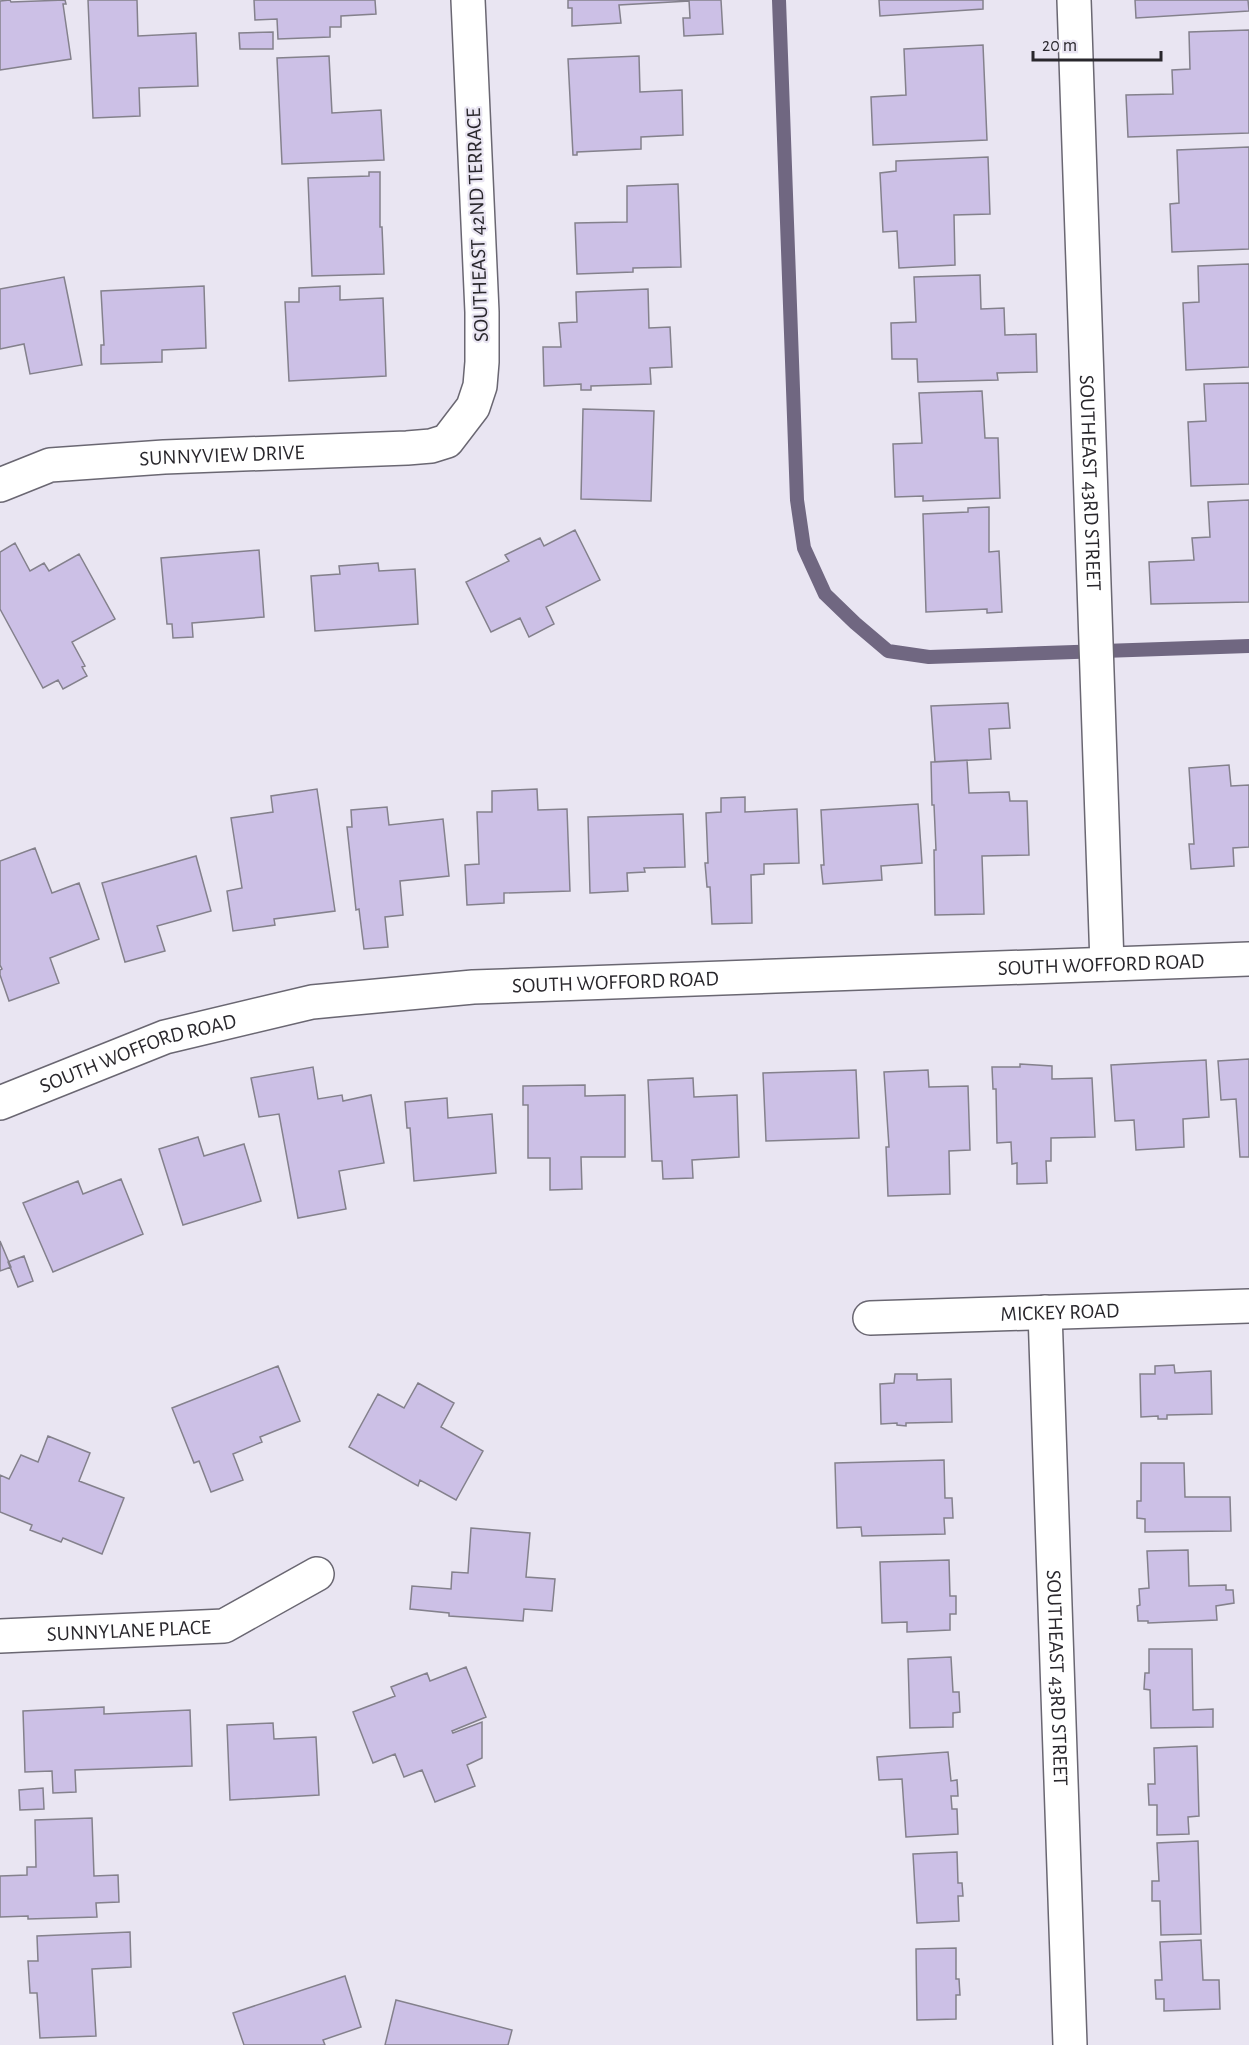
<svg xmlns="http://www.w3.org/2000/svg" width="1249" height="2045" font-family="'Alegreya Sans',sans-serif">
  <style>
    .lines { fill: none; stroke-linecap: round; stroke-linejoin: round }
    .stream { stroke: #706781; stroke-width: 14 }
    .building { fill: #ccc0e6; stroke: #84818c; stroke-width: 1.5 }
    .minor-casing { stroke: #6a6772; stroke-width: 36 }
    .minor { stroke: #fff; stroke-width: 33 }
    .labels { text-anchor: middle; stroke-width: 4.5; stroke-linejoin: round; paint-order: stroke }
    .street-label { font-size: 21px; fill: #29272c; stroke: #e9e5f2 }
  </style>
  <rect width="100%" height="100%" fill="#e9e5f2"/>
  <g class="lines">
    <path class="stream" d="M 779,0 L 797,500 L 804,548 L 825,594 L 855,623 L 888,651 L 929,657 L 1249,646"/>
  </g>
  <path class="building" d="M 10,0 L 11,2 L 65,0 L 66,4 L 63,4 L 71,59 L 0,70 L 0,1 Z
    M 88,0 L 137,0 L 138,36 L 196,33 L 198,86 L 139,88 L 140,116 L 93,118 Z
    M 254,0 L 375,0 L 376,14 L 341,16 L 341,27 L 330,27 L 330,37 L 278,39 L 277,19 L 255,20 Z
    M 568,0 L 689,0 L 689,1 L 619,5 L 621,23 L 572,26 L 572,8 L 568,8 Z
    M 689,0 L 721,0 L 723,34 L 684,36 L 683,18 L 690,18 Z
    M 879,0 L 983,0 L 983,9 L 880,16 Z
    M 1135,0 L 1248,0 L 1249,11 L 1136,18 Z
    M 1249,30 L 1249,133 L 1128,137 L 1126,95 L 1173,94 L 1172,70 L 1190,69 L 1189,32 Z
    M 273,32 L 273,49 L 240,49 L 239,33 Z
    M 983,45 L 987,140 L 873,145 L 871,97 L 906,95 L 904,49 Z
    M 329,56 L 332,113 L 381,110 L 384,160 L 282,164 L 277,58 Z
    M 639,56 L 640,92 L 682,90 L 683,135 L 641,137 L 641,149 L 577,152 L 577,155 L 573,155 L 568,59 Z
    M 1249,147 L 1249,249 L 1172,252 L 1170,204 L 1179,203 L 1177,150 Z
    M 988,157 L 990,214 L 954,215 L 955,265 L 899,268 L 897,231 L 883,232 L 880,173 L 896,171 L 896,161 Z
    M 369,172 L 380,172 L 380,227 L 382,227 L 384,274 L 312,276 L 308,178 L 369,176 Z
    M 678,184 L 681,267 L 633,268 L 633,272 L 577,274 L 575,223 L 627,222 L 627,186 Z
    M 1249,264 L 1249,367 L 1186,370 L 1183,303 L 1199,302 L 1198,266 Z
    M 980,275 L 981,309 L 1004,308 L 1005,335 L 1036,334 L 1037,372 L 997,373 L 998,380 L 918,382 L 917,359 L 892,359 L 891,323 L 916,322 L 914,277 Z
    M 64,277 L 82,365 L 30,374 L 24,344 L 0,349 L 0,289 Z
    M 204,286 L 206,348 L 162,350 L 162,362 L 101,364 L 101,345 L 104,345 L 101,291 Z
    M 340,286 L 340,300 L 383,298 L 386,376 L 289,381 L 285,302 L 299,302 L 299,288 Z
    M 648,289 L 649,328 L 670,327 L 672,367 L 650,368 L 651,384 L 591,386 L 591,390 L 581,390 L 581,384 L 544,386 L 543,347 L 561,347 L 559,323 L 577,322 L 576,292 Z
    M 1249,383 L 1249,484 L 1191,486 L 1188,422 L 1206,421 L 1204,384 Z
    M 982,391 L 985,438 L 998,438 L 1000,498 L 923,501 L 923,496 L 895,497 L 893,444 L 922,443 L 919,393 Z
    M 583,409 L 654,411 L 651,501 L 581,499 Z
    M 1249,500 L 1249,602 L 1151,604 L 1149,562 L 1194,560 L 1192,538 L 1210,537 L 1208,502 Z
    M 989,507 L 989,552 L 999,551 L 1002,612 L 987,613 L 987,609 L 926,612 L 923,514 L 968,512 L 968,508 Z
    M 575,530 L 600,580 L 546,607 L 554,624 L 529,637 L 520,618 L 491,632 L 466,582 L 509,561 L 505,555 L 540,538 L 544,546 Z
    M 15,543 L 30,571 L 44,563 L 49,571 L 79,554 L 115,619 L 72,642 L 85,666 L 82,667 L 87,676 L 63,689 L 58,680 L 43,688 L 0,609 L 0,552 Z
    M 259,550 L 264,617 L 192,623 L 193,637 L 173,638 L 172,624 L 167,624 L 161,558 Z
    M 378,563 L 379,571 L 415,569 L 418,624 L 315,631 L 311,576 L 340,574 L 339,566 Z
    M 1008,703 L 1010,728 L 989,729 L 991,759 L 935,762 L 931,706 Z
    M 967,760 L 969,793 L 1009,792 L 1010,801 L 1027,801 L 1029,855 L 982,856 L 984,914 L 935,915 L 934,850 L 936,850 L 934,805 L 932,805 L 931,762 Z
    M 1229,765 L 1231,786 L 1249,785 L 1249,847 L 1233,848 L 1234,866 L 1191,869 L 1189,844 L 1194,844 L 1189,768 Z
    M 317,789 L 335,911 L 274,919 L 275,925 L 233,931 L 227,891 L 242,888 L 231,818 L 273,812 L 271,796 Z
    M 537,789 L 538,810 L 567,809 L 570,891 L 504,893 L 504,903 L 467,905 L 465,865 L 479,864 L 477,812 L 492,812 L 492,791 Z
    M 745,797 L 745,812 L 797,809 L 799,863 L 764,864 L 764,874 L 751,875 L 752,923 L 712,924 L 710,887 L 707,887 L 705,863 L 708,863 L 706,813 L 721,812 L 721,798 Z
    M 918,804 L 922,863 L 881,866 L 882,880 L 823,884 L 821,865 L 824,865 L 821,810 Z
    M 387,807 L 389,825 L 443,819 L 449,876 L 400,881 L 403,915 L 385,917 L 388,947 L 364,949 L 359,909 L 356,910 L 347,827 L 352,827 L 351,810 Z
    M 683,814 L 685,867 L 644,868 L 645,872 L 627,873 L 628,891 L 590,893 L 588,817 Z
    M 35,848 L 52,893 L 79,883 L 99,939 L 50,958 L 59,983 L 9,1001 L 0,975 L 0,970 L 2,969 L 0,965 L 0,861 Z
    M 196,856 L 211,911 L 157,926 L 165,951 L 125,962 L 102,883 Z
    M 1249,1059 L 1249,1157 L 1240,1157 L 1236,1099 L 1221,1100 L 1218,1061 Z
    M 1206,1060 L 1209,1117 L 1183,1119 L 1184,1147 L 1136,1150 L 1134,1120 L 1115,1121 L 1111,1065 Z
    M 1020,1064 L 1052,1066 L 1052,1079 L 1092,1078 L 1095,1137 L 1051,1138 L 1051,1161 L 1046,1161 L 1047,1183 L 1017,1184 L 1017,1163 L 1012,1164 L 1011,1142 L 997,1143 L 996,1089 L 993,1089 L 992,1067 L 1020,1067 Z
    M 313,1067 L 318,1099 L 342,1095 L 343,1101 L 371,1095 L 384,1163 L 339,1171 L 346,1209 L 298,1218 L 279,1114 L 259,1117 L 251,1078 Z
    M 856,1070 L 859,1138 L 766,1141 L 763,1073 Z
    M 928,1070 L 929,1087 L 968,1086 L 970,1150 L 949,1151 L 950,1194 L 888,1196 L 886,1147 L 889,1147 L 884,1072 Z
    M 693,1078 L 694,1097 L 737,1095 L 739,1157 L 692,1160 L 693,1178 L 663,1179 L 662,1161 L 652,1161 L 648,1080 Z
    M 585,1085 L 585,1096 L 625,1095 L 625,1157 L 581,1157 L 582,1189 L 550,1190 L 550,1158 L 528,1158 L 528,1105 L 523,1105 L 523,1086 Z
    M 447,1098 L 448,1118 L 492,1114 L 496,1173 L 414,1181 L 410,1128 L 407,1128 L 405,1102 Z
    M 198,1137 L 204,1156 L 244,1144 L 261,1201 L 183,1225 L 159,1149 Z
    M 121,1179 L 143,1234 L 53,1272 L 23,1203 L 78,1181 L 83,1194 Z
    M 0,1241 L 11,1267 L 0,1271 Z
    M 24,1256 L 33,1281 L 18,1287 L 8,1262 Z
    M 1174,1365 L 1175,1373 L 1211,1371 L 1212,1414 L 1167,1415 L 1167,1419 L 1158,1419 L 1158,1416 L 1141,1417 L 1140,1374 L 1155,1374 L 1155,1366 Z
    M 278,1366 L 300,1421 L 260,1437 L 262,1442 L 233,1454 L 243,1480 L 211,1492 L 199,1461 L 194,1463 L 172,1408 Z
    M 895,1374 L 917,1374 L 917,1380 L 951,1379 L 952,1422 L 906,1423 L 906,1426 L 897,1425 L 897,1423 L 881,1424 L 880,1384 L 894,1383 Z
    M 418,1383 L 454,1403 L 441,1427 L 483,1451 L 456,1500 L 420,1480 L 418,1486 L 349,1447 L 378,1394 L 404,1408 Z
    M 48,1436 L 90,1453 L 79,1481 L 124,1498 L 102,1554 L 63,1538 L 61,1542 L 30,1530 L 32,1525 L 0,1512 L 0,1475 L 9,1479 L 21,1455 L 38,1462 Z
    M 944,1460 L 945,1498 L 952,1498 L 953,1518 L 944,1518 L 945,1534 L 862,1536 L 861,1527 L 837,1528 L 835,1463 Z
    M 1141,1463 L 1184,1463 L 1185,1497 L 1230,1497 L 1231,1531 L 1145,1532 L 1145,1519 L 1137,1518 L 1137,1501 L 1141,1501 Z
    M 471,1528 L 530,1533 L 526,1577 L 555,1579 L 552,1611 L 524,1609 L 523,1621 L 449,1616 L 449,1613 L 410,1609 L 412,1586 L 451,1589 L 452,1572 L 468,1573 Z
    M 1188,1550 L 1189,1586 L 1226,1585 L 1226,1590 L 1233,1590 L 1234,1603 L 1216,1606 L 1217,1620 L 1148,1623 L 1148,1621 L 1138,1621 L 1137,1606 L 1140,1605 L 1139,1589 L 1149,1588 L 1147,1551 Z
    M 949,1560 L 950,1596 L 956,1596 L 956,1614 L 950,1614 L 950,1630 L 907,1632 L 907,1622 L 882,1623 L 880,1562 Z
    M 1149,1649 L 1192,1649 L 1193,1710 L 1213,1709 L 1213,1727 L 1151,1728 L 1150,1690 L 1144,1689 L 1145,1673 L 1149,1673 Z
    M 951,1657 L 953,1692 L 959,1692 L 960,1712 L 953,1713 L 953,1727 L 910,1728 L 908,1659 Z
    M 466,1667 L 486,1717 L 452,1731 L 453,1733 L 482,1722 L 482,1758 L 467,1765 L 475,1786 L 435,1802 L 422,1770 L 404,1777 L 395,1754 L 373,1763 L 353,1712 L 395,1696 L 391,1687 L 427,1673 L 430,1681 Z
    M 104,1707 L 104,1714 L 190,1710 L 192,1766 L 75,1770 L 76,1792 L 53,1793 L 52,1771 L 25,1772 L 23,1711 Z
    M 273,1723 L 274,1739 L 316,1737 L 319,1795 L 230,1800 L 227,1725 Z
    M 1197,1746 L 1199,1816 L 1188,1817 L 1189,1834 L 1157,1835 L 1157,1805 L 1149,1805 L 1148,1784 L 1155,1784 L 1154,1748 Z
    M 948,1752 L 951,1781 L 957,1780 L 958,1796 L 951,1796 L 952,1809 L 957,1809 L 958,1834 L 906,1837 L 902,1779 L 879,1780 L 877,1757 Z
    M 43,1788 L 44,1809 L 20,1810 L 19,1790 Z
    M 92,1818 L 94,1876 L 118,1875 L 119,1902 L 96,1903 L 97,1917 L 28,1919 L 28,1916 L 0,1917 L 0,1876 L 27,1875 L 27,1867 L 36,1867 L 35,1820 Z
    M 1198,1841 L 1201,1934 L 1161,1935 L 1160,1901 L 1152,1901 L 1152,1881 L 1159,1881 L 1157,1843 Z
    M 957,1852 L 958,1883 L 962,1883 L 963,1896 L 958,1896 L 959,1921 L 917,1923 L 913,1854 Z
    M 130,1932 L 131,1967 L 92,1969 L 96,2036 L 40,2038 L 37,1993 L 30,1993 L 28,1961 L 38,1961 L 37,1936 Z
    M 1201,1940 L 1203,1980 L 1219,1980 L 1220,2009 L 1164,2011 L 1164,1999 L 1156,1999 L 1155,1980 L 1162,1980 L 1160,1942 Z
    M 956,1948 L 956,1979 L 959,1979 L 960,1995 L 956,1995 L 956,2019 L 917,2020 L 916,1949 Z
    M 345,1976 L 361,2027 L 323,2040 L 325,2045 L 244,2045 L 233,2013 Z
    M 396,2000 L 512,2030 L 508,2045 L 385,2045 Z"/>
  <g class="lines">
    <g class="minor-casing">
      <g id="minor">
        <path id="s1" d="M 1074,0 L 1107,964"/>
        <path id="s2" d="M 0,485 L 50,465 L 164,457 L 407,448 L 431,446 L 447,441 L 473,407 L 480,386 L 482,362 L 482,312 L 468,0"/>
        <path id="s3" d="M 0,1103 L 165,1037 L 312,1002 L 473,987 L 1249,959"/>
        <path id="s4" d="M 1045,1312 L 1070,2045"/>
        <path id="s5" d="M 870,1318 L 1249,1306"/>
        <path id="s6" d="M 0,1636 L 224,1626 L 317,1574"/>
      </g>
    </g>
    <use href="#minor" class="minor"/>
  </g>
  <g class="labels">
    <g class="street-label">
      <text transform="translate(477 225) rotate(-92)" y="7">SOUTHEAST 42ND TERRACE</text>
      <text dy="7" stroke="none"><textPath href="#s2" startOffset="226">SUNNYVIEW DRIVE</textPath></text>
      <text dy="7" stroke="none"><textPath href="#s1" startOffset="483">SOUTHEAST 43RD STREET</textPath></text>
      <text dy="7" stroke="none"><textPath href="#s3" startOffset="1119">SOUTH WOFFORD ROAD</textPath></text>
      <text dy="7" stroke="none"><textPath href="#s3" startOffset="633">SOUTH WOFFORD ROAD</textPath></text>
      <text dy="7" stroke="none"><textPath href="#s3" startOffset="147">SOUTH WOFFORD ROAD</textPath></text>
      <text dy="7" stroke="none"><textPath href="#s5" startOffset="190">MICKEY ROAD</textPath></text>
      <text dy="7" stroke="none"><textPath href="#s6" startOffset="129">SUNNYLANE PLACE</textPath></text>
      <text dy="7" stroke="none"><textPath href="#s4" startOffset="366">SOUTHEAST 43RD STREET</textPath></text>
    </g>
  </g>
  <path d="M1033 51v9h128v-9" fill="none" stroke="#29272c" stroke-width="3"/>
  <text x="1042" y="51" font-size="18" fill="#29272c" stroke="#e9e5f2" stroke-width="4.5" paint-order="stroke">20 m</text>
</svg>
